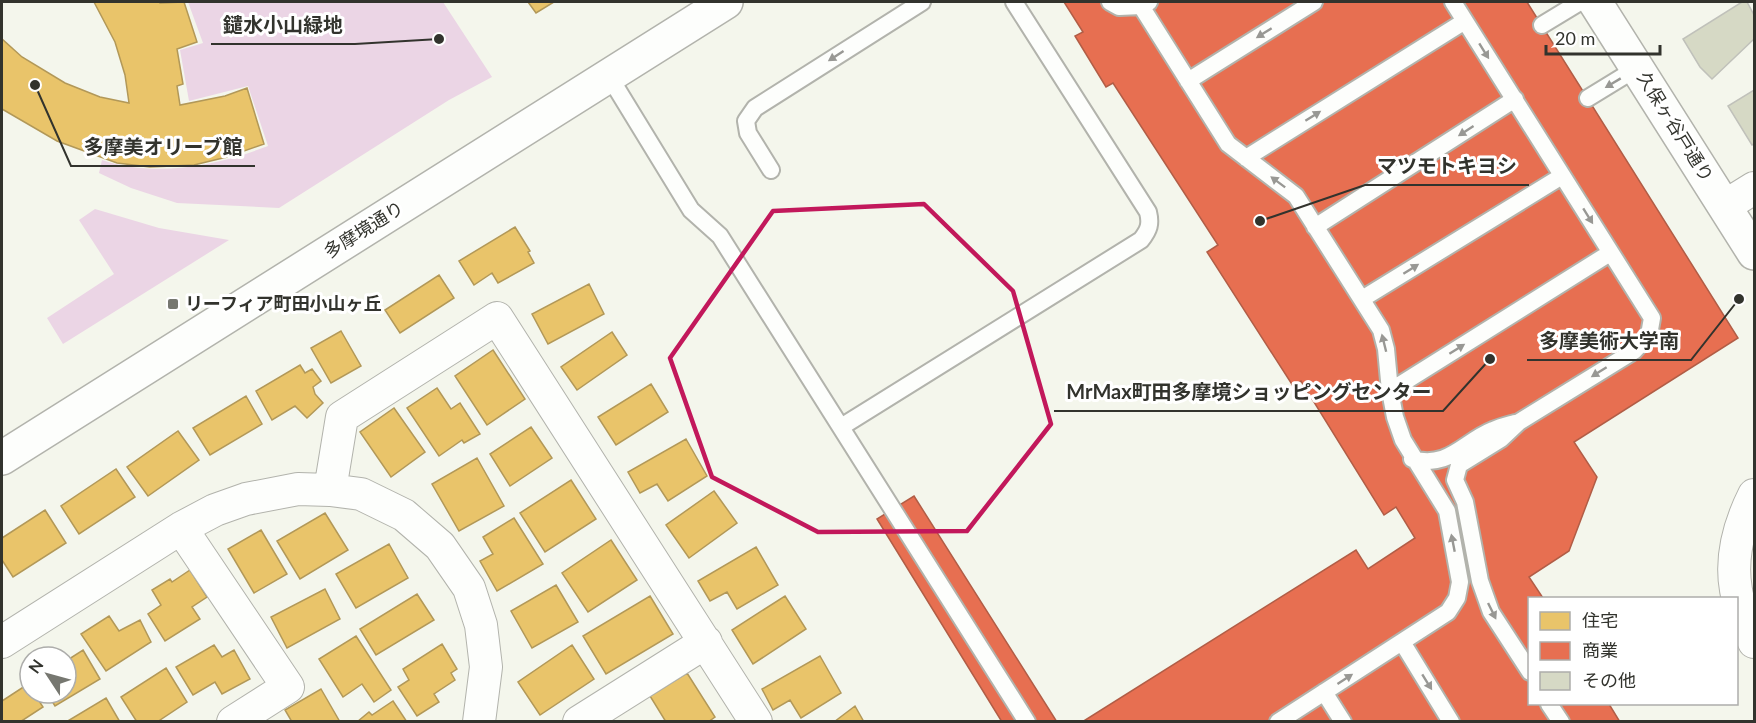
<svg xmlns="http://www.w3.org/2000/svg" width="1756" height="723" font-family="Lato,'Noto Sans JP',sans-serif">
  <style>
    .green { fill: #ebd5e5 }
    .homes { fill: #e9c46a; stroke: #b29858; stroke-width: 1.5 }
    .shops { fill: #e76f51; stroke: #b15d46; stroke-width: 1.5 }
    .building { fill: #d6d9c5; stroke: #c0c1ba; stroke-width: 1.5 }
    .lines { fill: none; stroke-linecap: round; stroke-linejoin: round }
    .lane-casing { stroke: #b2b3ac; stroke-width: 20 }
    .street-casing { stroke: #b2b3ac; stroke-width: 34 }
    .secondary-casing { stroke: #b2b3ac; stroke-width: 36 }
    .lane { stroke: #fdfefc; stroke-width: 16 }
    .street { stroke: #fdfefc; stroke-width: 32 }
    .secondary { stroke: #fdfefc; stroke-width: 33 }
    .oneway { fill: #989894 }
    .marked { fill: none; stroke: #c2185b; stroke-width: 4.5; stroke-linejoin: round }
    .poi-dot { fill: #767770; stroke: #fff; stroke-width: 2 }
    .labels { text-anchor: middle; stroke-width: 6; stroke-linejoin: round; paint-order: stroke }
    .street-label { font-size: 18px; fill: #32332d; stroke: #fff }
    .poi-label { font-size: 18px; font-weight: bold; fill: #32332d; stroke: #fff; text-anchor: start }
    .leader { fill: none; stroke: #32332d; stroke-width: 2 }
    .callout-dot { fill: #32332d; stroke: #fff; stroke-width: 2 }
    .callout-label { font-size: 20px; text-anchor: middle; font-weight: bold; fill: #32332d; stroke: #fff; stroke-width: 6; stroke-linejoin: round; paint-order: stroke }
  </style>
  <rect width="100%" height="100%" fill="#f4f6ec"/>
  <path class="green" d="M 188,2 L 443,2 L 492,77 L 449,100 L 279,208 L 177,203 L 131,188 L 99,173 L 102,160 C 156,178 216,166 268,146 L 248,86 L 189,101 L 180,50 L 203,43 Z
    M 95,209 L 159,228 L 229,240 L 63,344 L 47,318 L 114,274 L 79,220 Z"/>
  <path class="homes" d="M 94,2 L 159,2 L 160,3 L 184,2 L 197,42 L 177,49 L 183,84 L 177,86 L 180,105 L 225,96 L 247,88 L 264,144 L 227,157 L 194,165 L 150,167 L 117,163 L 57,141 L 2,109 L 2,39 L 22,57 L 65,83 L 100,97 L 129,103 L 125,75 L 115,42 Z
    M 528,2 L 554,2 L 536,13 Z
    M 515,227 L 530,251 L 528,252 L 534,263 L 498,283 L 492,273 L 474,285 L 459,261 Z
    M 439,275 L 454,298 L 400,333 L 385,310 Z
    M 589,284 L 604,314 L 548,344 L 532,314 Z
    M 341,331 L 361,366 L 331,383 L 311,348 Z
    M 612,332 L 627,355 L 577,390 L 561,367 Z
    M 493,350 L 525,399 L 487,425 L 455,376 Z
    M 300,365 L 305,373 L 312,369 L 321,381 L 313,387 L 315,394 L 323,403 L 307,418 L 295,406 L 272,420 L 256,391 Z
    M 651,384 L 668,412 L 616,445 L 598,417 Z
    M 437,388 L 451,409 L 460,403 L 480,434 L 464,443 L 462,440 L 439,456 L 407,408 Z
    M 246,396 L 262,424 L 210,455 L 193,428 Z
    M 394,408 L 425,452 L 391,477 L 360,432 Z
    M 531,427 L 552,458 L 510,486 L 490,454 Z
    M 178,431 L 199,460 L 148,496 L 127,467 Z
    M 686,439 L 707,476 L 668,501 L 657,484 L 640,493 L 628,472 Z
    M 477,458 L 504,506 L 459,531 L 432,484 Z
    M 116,469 L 135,497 L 79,534 L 61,506 Z
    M 571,480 L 596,519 L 545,552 L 520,513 Z
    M 714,491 L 737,523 L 689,558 L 666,525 Z
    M 45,510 L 66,543 L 13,577 L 2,560 L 2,538 Z
    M 325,513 L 348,550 L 300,579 L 277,541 Z
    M 514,518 L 543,564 L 497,591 L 480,561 L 493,554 L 483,537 Z
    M 261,530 L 287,574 L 254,593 L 228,549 Z
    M 611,540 L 637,580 L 588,612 L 562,573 Z
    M 389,544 L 408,578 L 356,608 L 336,574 Z
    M 756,547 L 778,585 L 737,609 L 727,592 L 710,601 L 698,581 Z
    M 190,570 L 207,597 L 192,607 L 200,619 L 165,641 L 148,614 L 161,605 L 152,590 L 170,579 L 172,582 Z
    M 556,585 L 578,622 L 532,648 L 511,611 Z
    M 325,589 L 340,619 L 287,648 L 271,617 Z
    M 417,594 L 434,620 L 376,655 L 360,629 Z
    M 650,596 L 673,634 L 606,674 L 583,636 Z
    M 785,596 L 806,629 L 753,664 L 732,630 Z
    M 109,616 L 119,631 L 140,620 L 151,642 L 106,671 L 81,634 Z
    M 356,636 L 391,690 L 374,702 L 362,684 L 343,697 L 319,659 Z
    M 442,644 L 457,669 L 451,673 L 455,680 L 434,694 L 439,702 L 417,716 L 398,687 L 409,680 L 403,669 Z
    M 214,645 L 222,657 L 234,650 L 250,679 L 222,694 L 215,682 L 193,695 L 176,667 Z
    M 572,645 L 594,679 L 540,715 L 518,682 Z
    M 83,650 L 100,679 L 55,706 L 47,693 L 66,693 L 66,661 Z
    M 820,656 L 841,693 L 801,718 L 790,700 L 773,710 L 762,689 Z
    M 166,668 L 187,702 L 157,722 L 137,722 L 121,697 Z
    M 687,673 L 715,717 L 708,722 L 666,722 L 650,696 Z
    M 28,684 L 30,693 L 34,693 L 43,707 L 20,722 L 2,722 L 2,701 Z
    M 321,689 L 340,722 L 292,722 L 285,710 Z
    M 106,698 L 120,722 L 66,722 Z
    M 393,701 L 407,722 L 357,722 L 369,712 L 372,715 Z
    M 855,706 L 864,722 L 834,722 Z"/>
  <path class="shops" d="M 1064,2 L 1527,2 L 1738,338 L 1574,442 L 1597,477 L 1569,551 L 1529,577 L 1543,598 L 1530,598 L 1530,704 L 1609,704 L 1620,722 L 1082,722 L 1356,550 L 1368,569 L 1415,538 L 1396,507 L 1384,515 L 1301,381 L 1293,386 L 1207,252 L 1218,245 L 1113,83 L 1106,87 L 1075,36 L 1083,32 Z
    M 914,496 L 1057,722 L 1002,722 L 877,519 Z"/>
  <path class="building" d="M 1742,2 L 1747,2 L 1754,15 L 1754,39 L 1712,79 L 1700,67 L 1683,39 Z
    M 1754,90 L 1754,144 L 1752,145 L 1728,106 Z"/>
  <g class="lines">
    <g class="lane-casing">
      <path id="lane" d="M 1110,2 L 1119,7 L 1141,6
        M 1149,2 L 1141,6 L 1228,144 L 1296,196 L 1381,330 L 1386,349 L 1390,391 L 1395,417 L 1403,440 L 1447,511 L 1460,582 L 1457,598 L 1448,612 L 1278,722
        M 1453,2 L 1652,318 L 1649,335 L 1634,351 L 1519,422 L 1501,439 L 1459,465 L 1455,480 L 1465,502 L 1480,581 L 1491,612 L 1530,672
        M 1542,25 L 1580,2
        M 609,76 L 691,210 L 720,236 L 1027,722
        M 1188,81 L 1314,2
        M 1588,98 L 1637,68
        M 1246,158 L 1465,21
        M 771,170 L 748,133 L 746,121 L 755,108 L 922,2
        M 1315,227 L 1515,99
        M 1362,299 L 1562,176
        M 1390,391 L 1610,253
        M 841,427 L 1141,240 C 1149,230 1151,224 1148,212 L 1014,2
        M 1412,459 C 1449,469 1463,442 1493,430 C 1500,427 1508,425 1515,423
        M 1402,642 L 1451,722
        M 1324,692 L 1343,722
        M 1549,704 L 1561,722"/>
    </g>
    <g class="street-casing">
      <path id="street" d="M 1725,206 L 1754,188
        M 330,490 L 342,417 L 497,318 L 756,722
        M 1754,495 C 1740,523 1730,557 1736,590 C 1739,608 1747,626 1754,642
        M 181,528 L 288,687 L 233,722
        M 2,642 L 181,528 L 215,510 L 246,499 L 298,489 L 330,490 L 361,494 L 404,515 L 440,546 L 469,588 L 481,625 L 486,667 L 479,722
        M 579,722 L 706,642"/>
    </g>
    <g class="secondary-casing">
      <path id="secondary" d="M 1595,2 L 1754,253
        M 2,458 L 726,2"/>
    </g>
    <use href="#lane" class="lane"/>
    <use href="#street" class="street"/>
    <use href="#secondary" class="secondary"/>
  </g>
  <defs><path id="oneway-solid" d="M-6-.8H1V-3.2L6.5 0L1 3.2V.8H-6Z" transform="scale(1.5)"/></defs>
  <g class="oneway">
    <use href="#oneway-solid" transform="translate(1264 33) rotate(148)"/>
    <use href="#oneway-solid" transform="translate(1484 51) rotate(58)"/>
    <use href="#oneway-solid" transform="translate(836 56) rotate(147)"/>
    <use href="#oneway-solid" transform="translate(1613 83) rotate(149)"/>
    <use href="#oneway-solid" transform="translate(1313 116) rotate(-32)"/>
    <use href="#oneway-solid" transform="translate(1466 131) rotate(147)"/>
    <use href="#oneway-solid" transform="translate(1278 182) rotate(-143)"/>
    <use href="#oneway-solid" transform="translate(1588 216) rotate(58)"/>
    <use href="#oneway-solid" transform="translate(1411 269) rotate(-32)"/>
    <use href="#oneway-solid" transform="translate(1384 343) rotate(-104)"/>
    <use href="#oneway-solid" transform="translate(1457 349) rotate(-32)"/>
    <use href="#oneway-solid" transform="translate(1599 372) rotate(148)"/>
    <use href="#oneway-solid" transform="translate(1453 543) rotate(-101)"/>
    <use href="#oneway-solid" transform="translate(1492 611) rotate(64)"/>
    <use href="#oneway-solid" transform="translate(1345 679) rotate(-33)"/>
    <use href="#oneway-solid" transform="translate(1427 682) rotate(58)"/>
  </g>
  <path class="marked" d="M 924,204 L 1013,291 L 1051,424 L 967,531 L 818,532 L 712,477 L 670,358 L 773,211 Z"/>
  <rect class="poi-dot" x="167" y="298" width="12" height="12" rx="3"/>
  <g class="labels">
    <g class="street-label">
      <text transform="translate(1675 127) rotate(58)" y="6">久保ヶ谷戸通り</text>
      <text transform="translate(364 230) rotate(-32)" y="6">多摩境通り</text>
    </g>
    <g class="poi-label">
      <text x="185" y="310">リーフィア町田小山ヶ丘</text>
    </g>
  </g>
  <path class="leader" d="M439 39L355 44H211M35 85L71 166H255M1260 221L1365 185H1529M1739 299L1691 360H1527M1490 359L1443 411H1054"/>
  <g class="callout-dot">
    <circle cx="439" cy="39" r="6"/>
    <circle cx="35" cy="85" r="6"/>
    <circle cx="1260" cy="221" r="6"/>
    <circle cx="1739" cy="299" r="6"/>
    <circle cx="1490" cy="359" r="6"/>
  </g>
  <g class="callout-label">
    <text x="283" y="32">鑓水小山緑地</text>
    <text x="163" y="154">多摩美オリーブ館</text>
    <text x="1447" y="173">マツモトキヨシ</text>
    <text x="1609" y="348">多摩美術大学南</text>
    <text x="1249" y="399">MrMax町田多摩境ショッピングセンター</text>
  </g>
  <rect width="1756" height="723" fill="none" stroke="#32332d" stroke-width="6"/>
  <rect x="1528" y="597" width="210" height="108" fill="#ffffff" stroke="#adadab" stroke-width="1.5"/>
  <rect x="1540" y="612" width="30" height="18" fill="#e9c46a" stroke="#adadab" stroke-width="1.5"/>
  <text x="1582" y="627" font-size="18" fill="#32332d">住宅</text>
  <rect x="1540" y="642" width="30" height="18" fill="#e76f51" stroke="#adadab" stroke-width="1.5"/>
  <text x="1582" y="657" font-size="18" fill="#32332d">商業</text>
  <rect x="1540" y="672" width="30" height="18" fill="#d6d9c5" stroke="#adadab" stroke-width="1.5"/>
  <text x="1582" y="687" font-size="18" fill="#32332d">その他</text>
  <g transform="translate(48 675) rotate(306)"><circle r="28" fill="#ffffff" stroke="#adadab" stroke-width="1.5"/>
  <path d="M0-4.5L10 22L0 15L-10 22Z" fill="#767770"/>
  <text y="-9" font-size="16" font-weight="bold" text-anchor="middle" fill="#32332d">N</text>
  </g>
  <path d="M1546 45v9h114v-9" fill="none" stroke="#32332d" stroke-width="3"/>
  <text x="1555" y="45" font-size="18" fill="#32332d" stroke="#ffffff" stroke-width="4.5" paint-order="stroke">20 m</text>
</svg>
